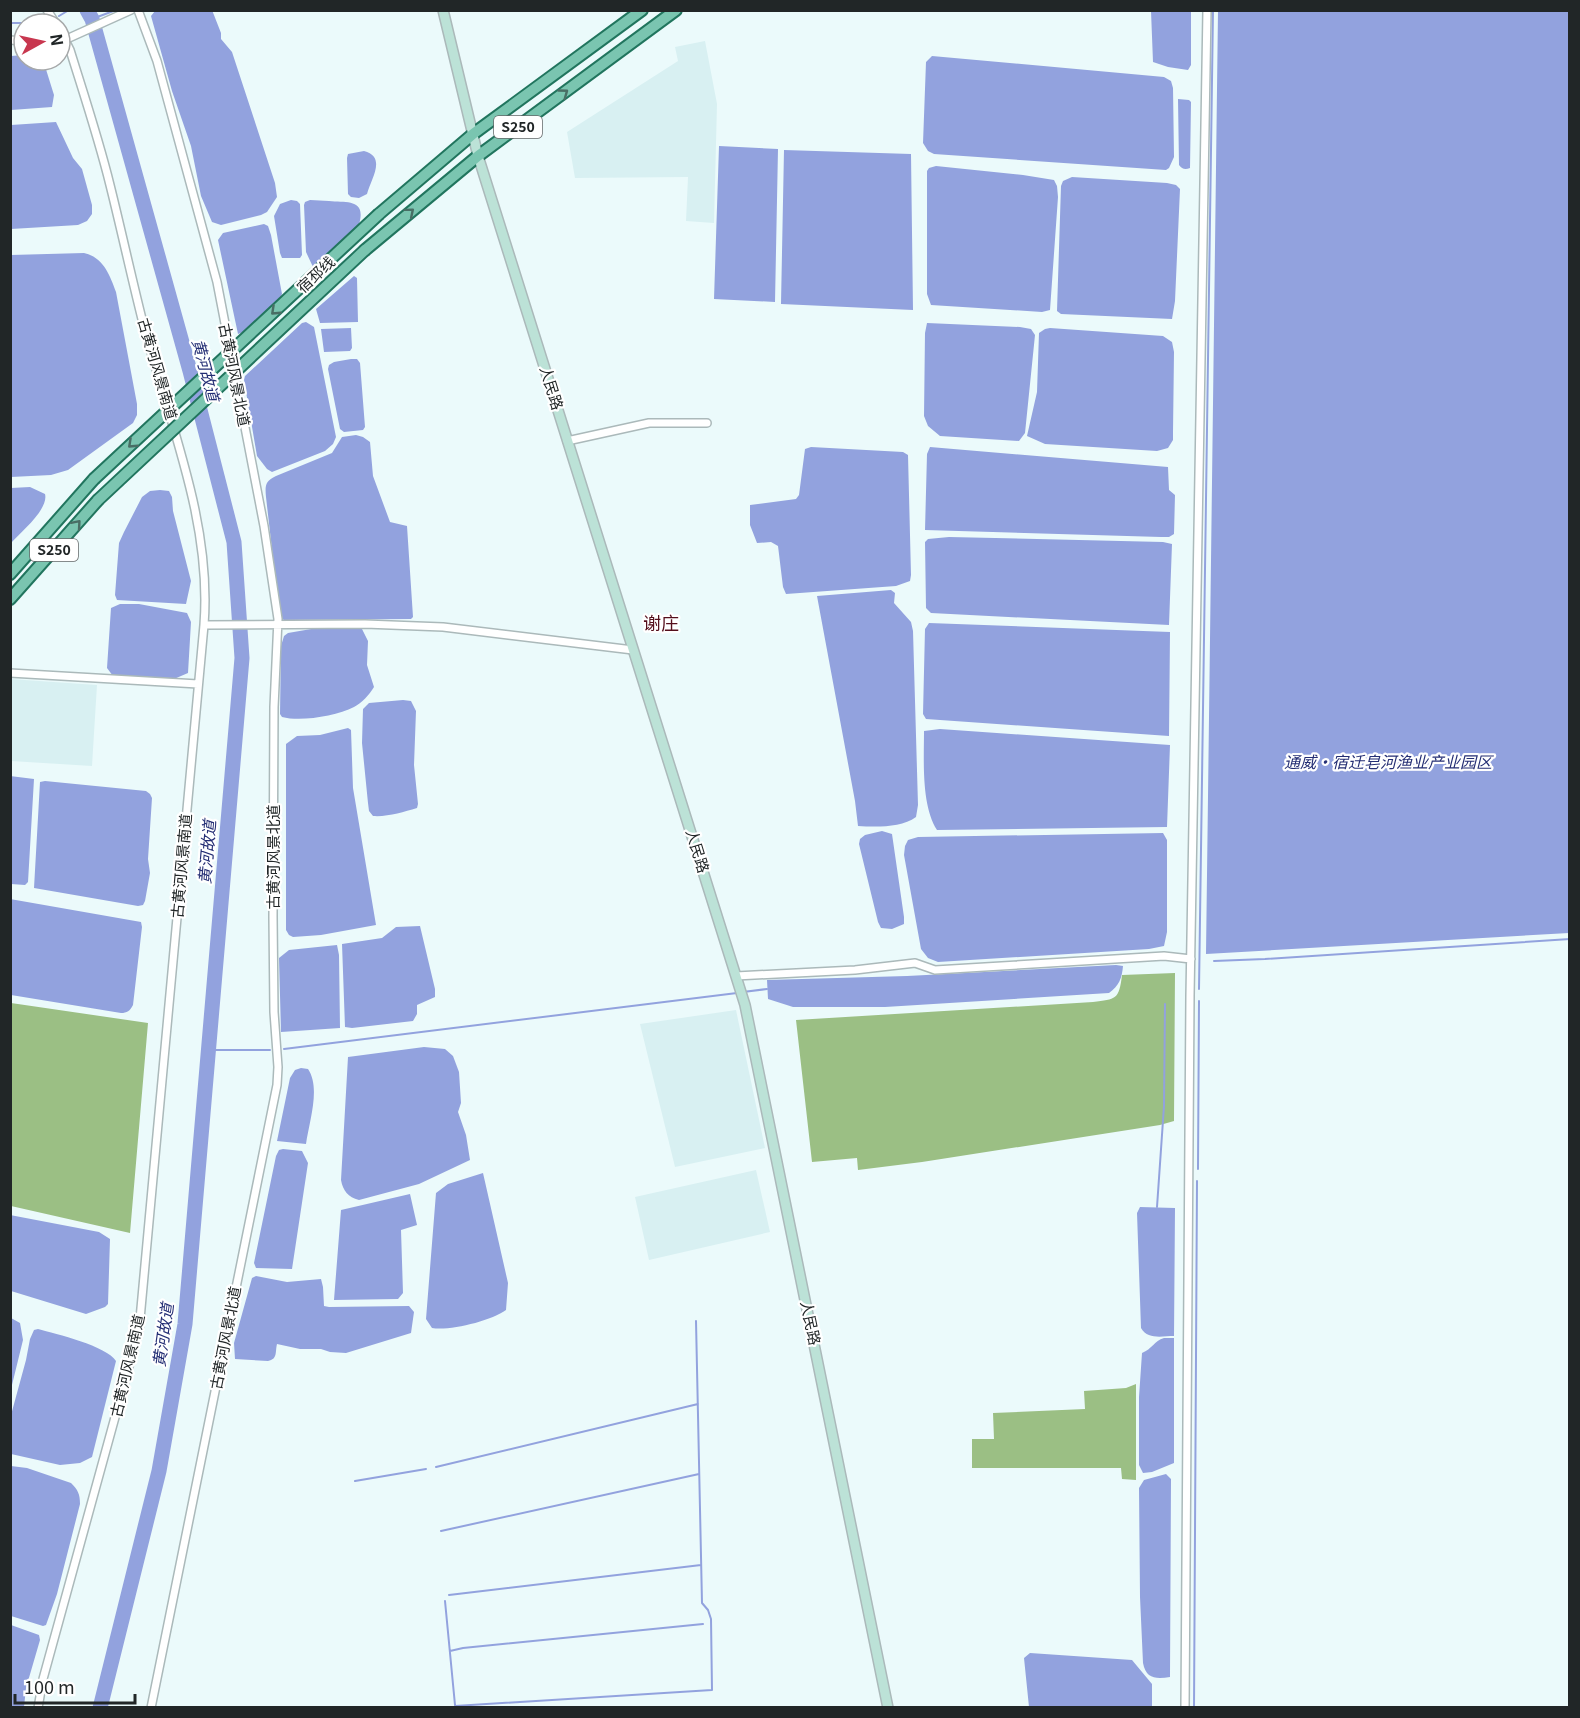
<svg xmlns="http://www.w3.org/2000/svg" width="1580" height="1718" font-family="Georgia,'Noto Sans SC',serif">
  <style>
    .built { fill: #d8f0f2 }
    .forest { fill: #9bbf84 }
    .water { fill: #92a2de }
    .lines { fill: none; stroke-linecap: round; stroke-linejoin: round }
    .stream { stroke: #92a2de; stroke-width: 2 }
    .river { stroke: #92a2de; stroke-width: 15 }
    .street-casing { stroke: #abb9ba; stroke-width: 10 }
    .secondary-casing { stroke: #abb9ba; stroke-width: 12 }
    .primary-casing { stroke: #21755e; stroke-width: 14 }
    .street { stroke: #fff; stroke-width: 7 }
    .secondary { stroke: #bce2d7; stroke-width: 9 }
    .primary { stroke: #7ac5b0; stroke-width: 10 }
    .primary-bridge-casing { stroke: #21755e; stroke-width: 14; stroke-linecap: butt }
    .primary-bridge { stroke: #7ac5b0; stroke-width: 10 }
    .oneway { stroke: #496e65 }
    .labels { text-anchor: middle; stroke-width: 4.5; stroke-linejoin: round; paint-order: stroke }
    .shield { fill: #fff; stroke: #646768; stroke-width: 1.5 }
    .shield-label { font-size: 14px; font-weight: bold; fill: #212627 }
    .street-label { font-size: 15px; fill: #212627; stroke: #fff }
    .water-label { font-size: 16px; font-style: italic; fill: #242e74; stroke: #fff }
    .quarter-label { font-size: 18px; fill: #550f1c; stroke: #fff }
  </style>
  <rect width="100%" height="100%" fill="#ebfafb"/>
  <path class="built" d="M 705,41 L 717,104 L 714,223 L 686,221 L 688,177 L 575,178 L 567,132 L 678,61 L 675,47 Z
    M 10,679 L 97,685 L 92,766 L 11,761 Z
    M 736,1010 L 765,1148 L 675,1167 L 640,1024 Z
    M 756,1170 L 770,1232 L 649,1260 L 635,1197 Z"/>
  <path class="forest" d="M 1175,973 L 1174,1121 L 1160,1125 L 922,1162 L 858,1170 L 857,1158 L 812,1162 L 796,1020 L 1093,1002 C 1116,999 1119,1000 1122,975 Z
    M 11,1003 L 148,1023 L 130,1233 L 11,1206 Z
    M 1136,1384 L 1136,1480 L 1122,1479 L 1121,1468 L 972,1468 L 972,1439 L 994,1439 L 993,1413 L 1085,1409 L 1084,1391 L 1126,1388 Z"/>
  <path class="water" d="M 212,10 L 221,33 L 221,39 L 232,52 L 275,183 L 277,197 L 267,212 L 261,215 L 221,225 L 212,222 L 201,196 L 191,146 L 172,91 L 151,16 L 155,11 Z
    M 1151,11 L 1191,11 L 1191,65 L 1188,70 L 1168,67 L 1153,62 Z
    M 1218,11 L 1569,11 L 1569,933 L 1206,954 Z
    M 24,55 L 24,60 L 41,60 L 44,63 L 54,95 L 52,107 L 11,110 L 11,56 Z
    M 932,56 L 1164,77 L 1171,81 L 1173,88 L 1174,157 L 1169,168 L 1166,170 L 934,154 L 928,151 L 923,143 L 926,62 Z
    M 1178,99 L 1189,100 L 1191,102 L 1190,168 C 1185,170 1182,169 1179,165 Z
    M 56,122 L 73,158 L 82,169 L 92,205 L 92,214 L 87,221 L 78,225 L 11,229 L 11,125 Z
    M 719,146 L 778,149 L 775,302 L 714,299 Z
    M 784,150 L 911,154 L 913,310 L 781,304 Z
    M 364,151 C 387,157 371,179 367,194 L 359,198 L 351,197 L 348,194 L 347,158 L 348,154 Z
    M 936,166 L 1023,175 L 1054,180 L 1057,186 L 1058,197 L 1050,310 L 1042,312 L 931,305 L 927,294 L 927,171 L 929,168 Z
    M 1072,177 L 1167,183 L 1176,185 L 1180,189 L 1175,301 L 1172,319 L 1061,314 L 1057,311 L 1061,186 L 1063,181 Z
    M 291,200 L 297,201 L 300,204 L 302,255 L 300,258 L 282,258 L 280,253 L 274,216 L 280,204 Z
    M 310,200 C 317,200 322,201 329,201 C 348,203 368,198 358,228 L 317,266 L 313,267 L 306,252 L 304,205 L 305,202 Z
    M 264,224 L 268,226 L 271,235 L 282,294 L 280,298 L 243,332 L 238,334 L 218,240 L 223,233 Z
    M 84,253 C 103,257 110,275 116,292 L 137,404 L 137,415 L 133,423 L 68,470 L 51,475 L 11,477 L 11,255 Z
    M 354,276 L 357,278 L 358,322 L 320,323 L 316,309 Z
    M 306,322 L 314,327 L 336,437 L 333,444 L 325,451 L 272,472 L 267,469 L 257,456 L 244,380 L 245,376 L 302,323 Z
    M 927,323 L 1020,327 L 1031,329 L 1035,335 L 1025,433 L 1019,441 L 940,436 L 928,426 L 924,416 L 925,333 Z
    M 351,328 L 352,348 L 350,351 L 324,352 L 321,329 Z
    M 1050,328 L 1163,336 L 1172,342 L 1174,352 L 1173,432 L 1173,440 L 1168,448 L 1157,451 L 1045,444 L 1027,436 L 1037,392 L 1039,333 L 1045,329 Z
    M 351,359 L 357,359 L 360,363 L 365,427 L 363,430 L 344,432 L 340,429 L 328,369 L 329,365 L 334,362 Z
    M 356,435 L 363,437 L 370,442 L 373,476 L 390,522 L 407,526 L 413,617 L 411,619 L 284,620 L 280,618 L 279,611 L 266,497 C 265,486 265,481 276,476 L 332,453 L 342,437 Z
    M 811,447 L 903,452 L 908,455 L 911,575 L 910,581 L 896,586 L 786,594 L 783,587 L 778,546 L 771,542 L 757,543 L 750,525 L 750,505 L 796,499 L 799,495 L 805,449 Z
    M 930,447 L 1168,467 L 1169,490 L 1175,495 L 1174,534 L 1169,537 L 1161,537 L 925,530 L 927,454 Z
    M 30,487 L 45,494 C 49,509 21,532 11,543 L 11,488 Z
    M 160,490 L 169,491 L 172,497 L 173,511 L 191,581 L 186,604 L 117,600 L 115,595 L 119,543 L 124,532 L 142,497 L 150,491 Z
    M 949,537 L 1163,542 L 1172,544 L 1169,625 L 931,613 L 926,608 L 925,542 L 928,539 Z
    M 891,590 L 895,593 L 894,603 L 911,622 L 913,631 L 918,805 L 916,817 C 901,828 876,827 858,826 L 855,801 L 817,596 Z
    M 139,604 L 187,613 L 191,622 L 188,673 L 174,679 L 113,676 L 107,668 L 111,608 L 120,604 Z
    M 929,623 L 1170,632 L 1169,736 L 926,719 L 923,714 L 925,629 Z
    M 317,628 L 362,629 L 368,641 L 367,665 L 374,687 C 369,695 362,703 354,707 C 336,716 301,722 282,717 L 280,714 L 281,646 L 284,636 L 288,633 Z
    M 403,700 L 411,701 L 416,711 L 414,765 L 418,804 L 417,808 C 403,812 388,817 373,816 L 369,811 L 368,803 L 362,743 L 363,709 L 369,703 Z
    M 348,728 L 351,730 L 353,788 L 376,925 L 321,935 L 293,937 L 289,935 L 286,930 L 286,744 L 297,736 L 320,735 Z
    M 940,729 L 1170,745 L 1167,827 L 937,830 C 921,805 924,760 924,731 Z
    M 10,776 L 34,779 L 28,882 L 25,885 L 11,884 Z
    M 45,781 L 146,791 L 150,794 L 152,798 L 148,859 L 150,873 L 145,901 L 143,905 L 138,906 L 34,888 L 40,782 Z
    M 882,831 L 892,834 L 904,917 L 904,924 L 892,929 L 881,928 L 878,922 L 859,844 L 860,839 L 865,835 Z
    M 1163,833 L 1167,840 L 1167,932 L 1164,946 L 1149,949 L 938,962 L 928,958 L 921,949 L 904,855 L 905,846 L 908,840 L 918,837 Z
    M 10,899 L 141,922 L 142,927 L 133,1005 C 130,1011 127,1013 121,1013 L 11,995 Z
    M 420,926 L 435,989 L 435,997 L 417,1005 L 417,1014 L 413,1021 L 352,1028 L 345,1027 L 342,944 L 382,938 L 396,927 Z
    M 337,945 L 339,955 L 340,1028 L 281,1032 L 279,958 L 289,950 Z
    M 1116,965 L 1123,966 C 1122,978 1119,986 1109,993 L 885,1007 L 793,1007 L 768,999 L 767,980 L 907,976 Z
    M 424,1047 L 445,1049 L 453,1056 L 459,1072 L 461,1103 L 458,1112 L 466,1135 L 470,1160 L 419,1184 L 359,1200 C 348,1197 343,1191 341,1180 L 348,1057 Z
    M 301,1068 L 308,1069 C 321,1088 309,1122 306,1144 L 277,1141 L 290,1078 L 295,1070 Z
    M 283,1149 L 302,1151 L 308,1163 L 292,1269 L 256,1268 L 254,1263 L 276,1156 L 279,1150 Z
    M 483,1173 L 508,1283 L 506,1310 C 491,1321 450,1331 432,1328 L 426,1319 L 436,1193 L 448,1184 Z
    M 410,1194 L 417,1225 L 401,1230 L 403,1293 L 398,1299 L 334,1300 L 341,1210 Z
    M 1140,1207 L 1175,1208 L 1174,1336 C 1162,1336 1148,1340 1141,1328 L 1137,1213 Z
    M 10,1215 L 99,1232 L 110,1239 L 108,1304 L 105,1307 L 86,1314 L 11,1291 Z
    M 256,1276 L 287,1282 L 321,1279 L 323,1287 L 324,1306 L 329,1307 L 409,1306 L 414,1312 L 411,1333 L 346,1353 L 330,1352 L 321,1349 L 300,1349 L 277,1344 C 275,1352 278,1359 268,1361 L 235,1359 L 234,1343 L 252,1278 Z
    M 11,1318 L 20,1323 L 23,1340 L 11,1389 Z
    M 38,1329 C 56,1334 107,1346 116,1361 L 92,1457 L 80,1463 L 60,1465 L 11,1454 L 11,1415 L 26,1360 L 30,1339 L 34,1330 Z
    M 1164,1338 L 1174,1338 L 1174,1463 L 1152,1472 L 1143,1473 L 1139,1465 L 1139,1397 L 1142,1353 C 1152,1349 1154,1341 1164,1338 Z
    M 11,1466 L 27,1468 L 71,1483 C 78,1490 80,1494 80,1504 L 57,1594 L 46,1625 L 43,1626 L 11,1616 Z
    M 1166,1474 L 1171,1479 L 1170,1677 C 1156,1679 1146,1679 1143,1663 L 1140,1597 L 1139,1488 L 1144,1480 Z
    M 11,1625 L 39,1635 L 40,1640 L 26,1688 L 24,1707 L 11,1707 Z
    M 1030,1653 L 1132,1660 L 1152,1684 L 1152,1707 L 1029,1707 L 1024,1658 Z"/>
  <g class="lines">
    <path class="stream" d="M 59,16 L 69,10
      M 92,19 L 116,10
      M 10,23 L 46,23
      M 1214,961 L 1265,959 L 1570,939
      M 1199,989 L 1213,10
      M 743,992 L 767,989
      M 284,1049 L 737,993
      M 209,1050 L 270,1050
      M 1198,1169 L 1199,1001
      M 1157,1207 L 1164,1106 L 1165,1004
      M 436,1467 L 698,1404
      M 355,1481 L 426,1469
      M 441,1531 L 699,1474
      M 449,1595 L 701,1565
      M 445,1601 L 455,1705
      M 450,1651 L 463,1648 L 703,1624
      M 455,1706 L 712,1690 L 711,1619 L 708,1610 L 702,1603 L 696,1321
      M 1194,1708 L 1197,1181"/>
    <path class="river" d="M 87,10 L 92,19 L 190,371 L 234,542 L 242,658 L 185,1324 L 159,1471 L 100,1708"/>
    <g class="street-casing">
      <path id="street" d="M 47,10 L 56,24
        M 138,10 L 157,61 L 217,282 L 264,526 L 278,619 L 274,707 L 273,917 L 274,1012 L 278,1067 L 277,1085 L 151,1708
        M 10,40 L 24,41
        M 60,42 L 131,10
        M 567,441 L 649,423 L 707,423
        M 204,625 L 365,624 L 443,627 L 633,650
        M 10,673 L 198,684
        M 736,976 L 855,970 L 915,963 L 935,970 L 1164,956 L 1191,959
        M 38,1708 L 43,1679 L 139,1330 L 204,625 C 212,523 170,425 144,327 C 132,280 122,233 110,185 C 99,140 84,95 70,50 L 60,30
        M 1185,1708 L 1190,996 L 1207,10"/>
    </g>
    <g class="secondary-casing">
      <path id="secondary" d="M 443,10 L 478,156 L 745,1005 L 888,1708"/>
    </g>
    <g class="primary-casing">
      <path id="primary" d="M 379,214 L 473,134 L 642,10
        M 365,250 L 478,156 L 676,10
        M 10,574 L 94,479
        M 10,599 L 98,500"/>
    </g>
    <use href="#street" class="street"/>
    <use href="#secondary" class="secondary"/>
    <use href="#primary" class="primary"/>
    <g class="primary-bridge-casing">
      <path id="primary-bridge" d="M 94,479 L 379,214
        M 98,500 L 365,250"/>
    </g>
    <use href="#primary-bridge" class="primary-bridge"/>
  </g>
  <defs><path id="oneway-chevron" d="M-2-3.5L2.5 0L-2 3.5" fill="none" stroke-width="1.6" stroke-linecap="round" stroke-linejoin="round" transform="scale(1.5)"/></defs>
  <g class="oneway">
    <use href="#oneway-chevron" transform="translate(564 93) rotate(-36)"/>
    <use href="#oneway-chevron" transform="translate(410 212) rotate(-40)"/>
    <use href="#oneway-chevron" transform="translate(275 311) rotate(137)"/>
    <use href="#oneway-chevron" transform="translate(132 444) rotate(137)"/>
    <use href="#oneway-chevron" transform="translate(77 524) rotate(-49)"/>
  </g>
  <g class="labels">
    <g class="shield">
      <rect x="494" y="116" width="48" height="22" rx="4.5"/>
      <rect x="30" y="539" width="48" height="22" rx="4.5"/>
    </g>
    <g class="shield-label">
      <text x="518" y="132">S250</text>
      <text x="54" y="555">S250</text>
    </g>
    <g class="street-label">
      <text transform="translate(316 275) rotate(-43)" y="5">宿邳线</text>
      <text transform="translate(157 369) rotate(74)" y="5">古黄河风景南道</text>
      <text transform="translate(234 375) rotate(79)" y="5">古黄河风景北道</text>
      <text transform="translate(551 388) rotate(73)" y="5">人民路</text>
      <text transform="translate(697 851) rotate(73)" y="5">人民路</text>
      <text transform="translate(274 857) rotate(-90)" y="5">古黄河风景北道</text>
      <text transform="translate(182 866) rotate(-85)" y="5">古黄河风景南道</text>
      <text transform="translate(810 1323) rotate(78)" y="5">人民路</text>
      <text transform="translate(226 1338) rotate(-79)" y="5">古黄河风景北道</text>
      <text transform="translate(128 1366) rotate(-77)" y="5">古黄河风景南道</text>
    </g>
    <g class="water-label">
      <text transform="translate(206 370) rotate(75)" y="6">黄河故道</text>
      <text x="1388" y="768">通威·宿迁皂河渔业产业园区</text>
      <text transform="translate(207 852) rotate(-85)" y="6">黄河故道</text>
      <text transform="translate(163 1335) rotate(-82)" y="6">黄河故道</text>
    </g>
    <g class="quarter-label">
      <text x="661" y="630">谢庄</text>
    </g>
  </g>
  <rect width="1580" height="1718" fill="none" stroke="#212627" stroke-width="24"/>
  <g transform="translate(42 42) rotate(82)"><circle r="28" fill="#ffffff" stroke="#a6a8a9" stroke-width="1.5"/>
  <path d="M0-4.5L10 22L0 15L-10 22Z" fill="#c8374f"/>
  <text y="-9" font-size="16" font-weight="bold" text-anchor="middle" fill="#212627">N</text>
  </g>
  <path d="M15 1694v9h120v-9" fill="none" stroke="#212627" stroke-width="3"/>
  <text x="24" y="1694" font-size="18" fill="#212627" stroke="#ffffff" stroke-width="4.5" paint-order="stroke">100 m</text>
</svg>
